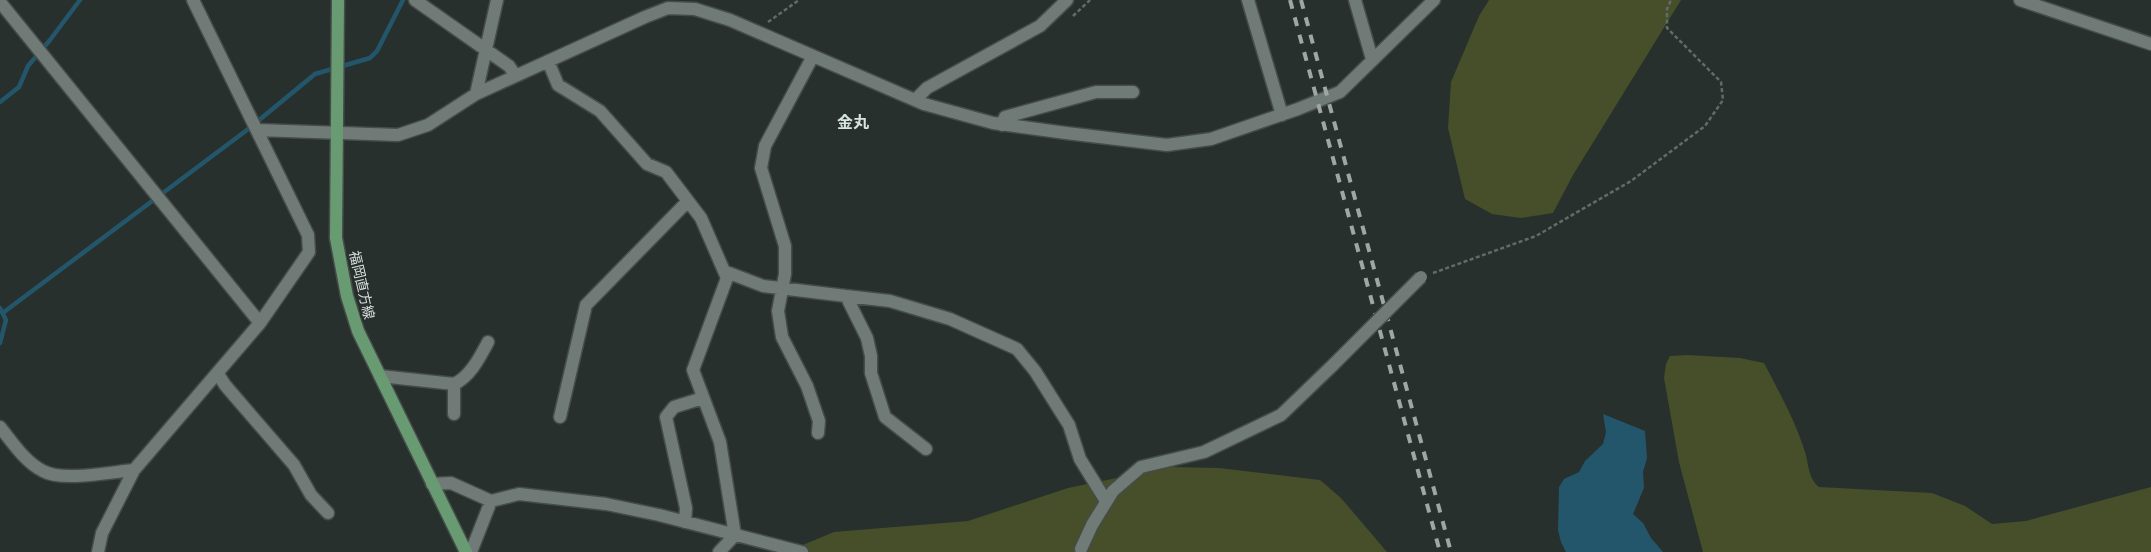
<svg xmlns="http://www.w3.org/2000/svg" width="2151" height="552" font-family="'Noto Serif','Noto Sans JP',serif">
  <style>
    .green { fill: #464f29 }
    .water { fill: #23566b }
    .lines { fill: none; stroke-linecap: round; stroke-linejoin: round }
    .stream { stroke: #23566b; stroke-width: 4.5 }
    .minor-casing { stroke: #454c49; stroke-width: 15 }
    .major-casing { stroke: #454c49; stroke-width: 15 }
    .path { stroke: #636b68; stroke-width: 2.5; stroke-dasharray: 4 2.5; stroke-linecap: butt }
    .minor { stroke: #707b77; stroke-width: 12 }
    .major { stroke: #699b72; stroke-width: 12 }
    .rail { stroke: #a0a6a4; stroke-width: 4; stroke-dasharray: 9 9; stroke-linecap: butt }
    .minor-bridge-casing { stroke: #454c49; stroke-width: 15; stroke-linecap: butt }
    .minor-bridge { stroke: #707b77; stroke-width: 12 }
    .labels { text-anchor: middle; stroke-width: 5; stroke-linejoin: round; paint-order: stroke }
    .street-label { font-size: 14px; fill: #dadfdd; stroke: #27302d }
    .quarter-label { font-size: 16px; font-weight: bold; fill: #d8e4e0; stroke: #27302d }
  </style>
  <rect width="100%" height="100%" fill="#27302d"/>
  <path class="green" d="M 1489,0 L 1681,0 L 1573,175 L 1553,213 L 1521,218 L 1492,214 L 1465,199 L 1448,128 L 1451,82 L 1479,16 Z
    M 1687,355 L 1740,358 L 1764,363 C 1779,392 1795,420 1805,452 C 1809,465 1808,478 1819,487 L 1932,493 L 1965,506 L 1992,524 L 2026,521 L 2151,487 L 2151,552 L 1703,552 L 1679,462 L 1664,378 L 1666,364 L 1670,356 Z
    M 1170,467 L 1219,468 L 1320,480 L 1341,498 L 1387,552 L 786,552 L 834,532 L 968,521 L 1068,488 Z"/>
  <path class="water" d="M 1603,414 L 1645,431 L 1647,458 L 1643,472 L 1644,488 L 1633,514 L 1643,523 L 1651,538 L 1663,552 L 1566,552 L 1561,542 L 1558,530 L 1559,487 L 1564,479 L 1579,472 L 1585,461 L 1603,444 L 1606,432 Z"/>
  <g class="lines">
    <path class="stream" d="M 0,102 L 19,87 L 28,66 L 50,40 L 80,0
      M 0,308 L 6,320 L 0,343
      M 4,312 L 247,130 L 315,74 L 370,58 L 377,51 L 403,0"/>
    <g class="minor-casing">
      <path id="minor" d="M 415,0 L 509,66 L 515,75
        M 1248,0 L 1282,115
        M 1355,0 L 1372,59
        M 2020,0 L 2151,44
        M 0,2 L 260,323
        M 813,56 L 765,146 L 761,168 L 785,246 L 785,274 L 778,311 L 782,337 L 807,386 L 819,421 L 818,433
        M 548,61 L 558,85 L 600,111 L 647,164 L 666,172 L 701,218 L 727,278 L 693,370 L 720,442 L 735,535 L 719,552
        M 476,94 L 497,0
        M 915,100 L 927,88 L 1040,26 L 1067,0
        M 1002,125 L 1005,117 L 1096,92 L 1133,92
        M 258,130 L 398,135 L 428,125 L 476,94 L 645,17 L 668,8 L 695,9 L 730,20 L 924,104 L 993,123 L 1066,133 L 1167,145 L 1211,139 L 1298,109 L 1340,92 L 1434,0
        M 724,271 L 763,286 L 846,296 L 867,338 L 871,356 L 871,373 L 885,417 L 926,449
        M 846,296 L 890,301 L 950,319 L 1017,349 L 1035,371 L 1069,425 L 1080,459 L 1106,501
        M 218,374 L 225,385 L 294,465 L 311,495 L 328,513
        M 380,376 L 454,384 C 470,377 480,357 488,342
        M 454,414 L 454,384
        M 560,417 L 586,305 L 688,201
        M 0,427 C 13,443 25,462 43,471 C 62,482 111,472 134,470
        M 432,484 L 451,483 L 491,501 L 519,494 L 606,504 L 659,515 L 802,552
        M 685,522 L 686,508 L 666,417 L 674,407 L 703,398
        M 1081,549 L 1092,525 L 1113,491 L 1141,467 L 1204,452 L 1281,415 L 1333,365
        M 98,552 L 102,533 L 134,470 L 260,323 L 309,252 L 308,235 L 193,0
        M 471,552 L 491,501"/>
    </g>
    <g class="major-casing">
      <path id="major" d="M 338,0 L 336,238 L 347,296 L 358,331 L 466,552"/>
    </g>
    <path class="path" d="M 1073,16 L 1090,0
      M 768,22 L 799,0
      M 1433,273 L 1536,236 L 1631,181 L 1705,126 L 1723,100 L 1721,82 L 1667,28 L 1667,9 L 1671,0"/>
    <use href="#minor" class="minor"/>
    <use href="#major" class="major"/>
    <path class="rail" d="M 1290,0 L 1440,552
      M 1301,0 L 1451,552"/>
    <g class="minor-bridge-casing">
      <path id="minor-bridge" d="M 1333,365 L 1421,277"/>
    </g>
    <use href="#minor-bridge" class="minor-bridge"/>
  </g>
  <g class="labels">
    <g class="street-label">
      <text transform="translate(362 285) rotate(77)" y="5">福岡直方線</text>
    </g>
    <g class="quarter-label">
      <text x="853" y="128">金丸</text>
    </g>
  </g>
</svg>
